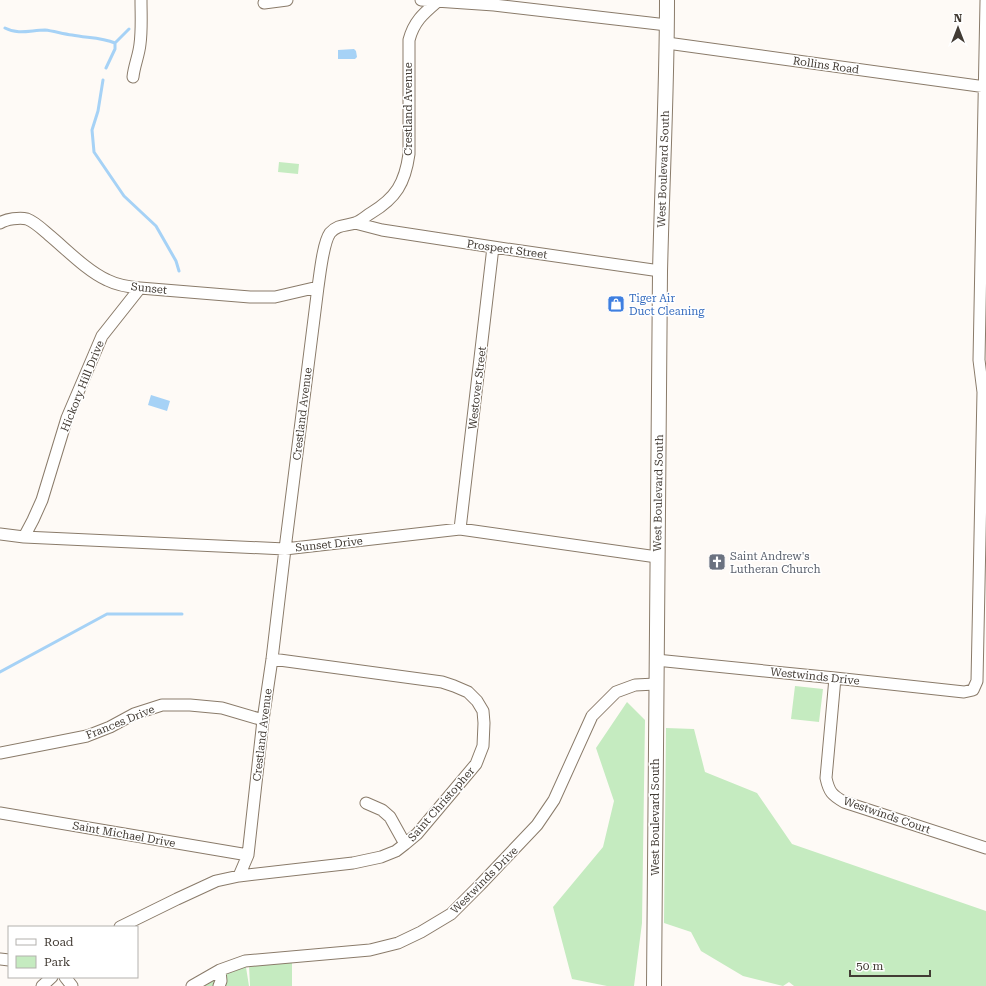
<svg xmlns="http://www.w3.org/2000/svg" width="986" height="986" font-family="'Roboto Serif',serif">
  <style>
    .green { fill: #c5ebc0 }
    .water { fill: #a6d2f6 }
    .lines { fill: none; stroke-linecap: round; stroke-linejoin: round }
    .stream { stroke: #a6d2f6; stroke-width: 3 }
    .minor-casing { stroke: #8a7b6a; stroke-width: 13 }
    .major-casing { stroke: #8a7b6a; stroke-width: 16 }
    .minor { stroke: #fff; stroke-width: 11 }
    .major { stroke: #fff; stroke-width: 14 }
    .labels { text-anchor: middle; stroke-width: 3; stroke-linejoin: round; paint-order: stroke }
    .street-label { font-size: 11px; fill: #423b34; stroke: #fff }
    .shop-label { font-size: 11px; fill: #366cbe; stroke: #fff; text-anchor: start }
    .worship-label { font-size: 11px; fill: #5b616d; stroke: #fff; text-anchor: start }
  </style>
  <rect width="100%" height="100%" fill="#fefaf6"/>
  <path class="green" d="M 279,162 L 299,164 L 298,174 L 278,172 Z
    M 795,686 L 823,689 L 819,722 L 791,719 Z
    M 627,702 L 645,720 L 642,923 L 634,986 L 607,986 L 572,979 L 553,907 L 603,847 L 614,801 L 596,748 Z
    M 666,728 L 694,729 L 705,772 L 757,793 L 792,844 L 986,911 L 986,986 L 794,986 L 789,982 L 783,986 L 743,976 L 701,951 L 691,932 L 664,923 Z
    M 245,961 L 249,986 L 192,986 Z
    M 292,962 L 292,986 L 250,986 L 249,966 Z"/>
  <path class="water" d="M 354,49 L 356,51 L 357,57 L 355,59 L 338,59 L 338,50 Z
    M 151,395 L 170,401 L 167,411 L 148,405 Z"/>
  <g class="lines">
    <path class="stream" d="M 5,28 C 18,35 31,30 45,30 C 54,31 63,34 72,35 C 86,38 101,37 115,43 L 115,49 L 106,68
      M 115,43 L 129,29
      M 103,80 L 98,111 L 92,130 L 94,152 L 124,196 L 156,226 L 176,261 L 179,271
      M 0,672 L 107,614 L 182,614"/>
    <g class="minor-casing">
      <path id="minor" d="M 421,0 L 494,5 L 667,25
        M 264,3 L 287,0
        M 667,43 L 986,87
        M 133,77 C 134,66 139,55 140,44 C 142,29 141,14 141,0
        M 0,223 C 6,219 20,217 27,219 C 35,222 42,229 49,235 C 66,249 87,271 107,280 C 117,285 128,287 140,288 L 250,297 L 275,297 L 318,287
        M 355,223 L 382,230 L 493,247 L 660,271
        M 460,529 L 493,247
        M 0,534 L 24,537 L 285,549 L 460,529 L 657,557
        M 24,537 L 33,520 L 42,500 L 67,418 L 102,336 L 140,288
        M 656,660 L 835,678 L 964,692 L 973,690 L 977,681 L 983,392 L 979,360 L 986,1
        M 835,678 L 826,778 C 829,792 832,795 844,802 L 986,848
        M 0,753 L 87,736 L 110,727 L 134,714 L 162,705 L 190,705 L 222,708 L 263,720
        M 366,803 L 382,810 L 390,817 L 405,844
        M 0,813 L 248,855
        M 239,876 L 248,855 L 263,720 L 272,659 L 285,549 L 318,287 C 320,274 323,243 330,233 C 338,224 346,226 355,223 C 361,221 366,216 371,213 C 396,198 405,183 409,154 L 409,40 C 414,21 424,13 438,1
        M 120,927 L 177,899 L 216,881 L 239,876 L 353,863 L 381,857 L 396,851 L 405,844 L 417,834 L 476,764 L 483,746 L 484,723 L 483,711 L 477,701 L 468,692 L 454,686 L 442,682 L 272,659
        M 0,959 L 9,960
        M 65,977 L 72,986
        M 42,986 L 52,977
        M 192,986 L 220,970 L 245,961 L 370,950 L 398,943 L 421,932 L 451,914 L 480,885 L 537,825 L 554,800 L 592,716 L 616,692 L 635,685 L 656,684
        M 219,986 L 221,981 L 220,970"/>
    </g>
    <g class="major-casing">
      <path id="major" d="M 654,986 C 655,748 656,510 660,272 C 662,182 667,91 667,0"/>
    </g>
    <use href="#minor" class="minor"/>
    <use href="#major" class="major"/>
  </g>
  <defs>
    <g id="shop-square" transform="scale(0.9)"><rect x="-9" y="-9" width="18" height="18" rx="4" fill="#3f7fe0" stroke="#fff"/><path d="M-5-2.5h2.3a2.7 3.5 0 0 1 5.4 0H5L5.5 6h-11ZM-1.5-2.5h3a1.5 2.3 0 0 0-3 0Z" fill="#fff"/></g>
    <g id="church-square" transform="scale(0.9)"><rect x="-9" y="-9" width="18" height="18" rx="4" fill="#6b7280" stroke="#fff"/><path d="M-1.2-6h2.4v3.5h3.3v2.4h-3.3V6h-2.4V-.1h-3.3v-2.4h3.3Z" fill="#fff"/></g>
  </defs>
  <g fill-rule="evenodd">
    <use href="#shop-square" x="616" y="304"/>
    <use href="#church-square" x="717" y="562"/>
  </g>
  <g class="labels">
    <g class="street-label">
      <text transform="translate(826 65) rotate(8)" y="4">Rollins Road</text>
      <text transform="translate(408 109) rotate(-90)" y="4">Crestland Avenue</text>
      <text transform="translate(663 169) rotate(-88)" y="4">West Boulevard South</text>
      <text transform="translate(507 249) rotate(8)" y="4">Prospect Street</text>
      <text transform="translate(149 288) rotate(6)" y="4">Sunset</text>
      <text transform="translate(82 386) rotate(-68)" y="4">Hickory Hill Drive</text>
      <text transform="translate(477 388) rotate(-83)" y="4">Westover Street</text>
      <text transform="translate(302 414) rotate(-83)" y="4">Crestland Avenue</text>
      <text transform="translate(658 493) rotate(-89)" y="4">West Boulevard South</text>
      <text transform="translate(329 544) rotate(-6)" y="4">Sunset Drive</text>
      <text transform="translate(815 676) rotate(6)" y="4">Westwinds Drive</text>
      <text transform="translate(120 722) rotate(-22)" y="4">Frances Drive</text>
      <text transform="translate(262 735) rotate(-83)" y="4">Crestland Avenue</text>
      <text transform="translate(441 804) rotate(-49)" y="4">Saint Christopher</text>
      <text transform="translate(887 815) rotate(19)" y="4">Westwinds Court</text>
      <text transform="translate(655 817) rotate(-90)" y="4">West Boulevard South</text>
      <text transform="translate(124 834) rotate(10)" y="4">Saint Michael Drive</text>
      <text transform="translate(484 880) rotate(-45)" y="4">Westwinds Drive</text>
    </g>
    <g class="shop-label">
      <text x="629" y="302">Tiger Air<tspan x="629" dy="13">Duct Cleaning</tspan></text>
    </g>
    <g class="worship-label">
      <text x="730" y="560">Saint Andrew's<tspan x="730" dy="13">Lutheran Church</tspan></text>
    </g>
  </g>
  <rect x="8" y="926" width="130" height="52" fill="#ffffff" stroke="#b3b1ae"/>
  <rect x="16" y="939" width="20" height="6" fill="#ffffff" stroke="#b3b1ae"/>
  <text x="44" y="946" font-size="12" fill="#423b34">Road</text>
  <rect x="16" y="956" width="20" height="12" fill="#c5ebc0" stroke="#b3b1ae"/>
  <text x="44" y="966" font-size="12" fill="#423b34">Park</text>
  <g transform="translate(958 28)" stroke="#ffffff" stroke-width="3" paint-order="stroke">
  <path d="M0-3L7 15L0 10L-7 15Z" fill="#423b34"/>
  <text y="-6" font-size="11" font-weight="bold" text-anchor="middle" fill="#423b34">N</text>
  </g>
  <path d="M850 970v6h80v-6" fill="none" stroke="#423b34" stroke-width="2"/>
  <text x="856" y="970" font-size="12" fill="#423b34" stroke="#ffffff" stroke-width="3" paint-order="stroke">50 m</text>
</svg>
